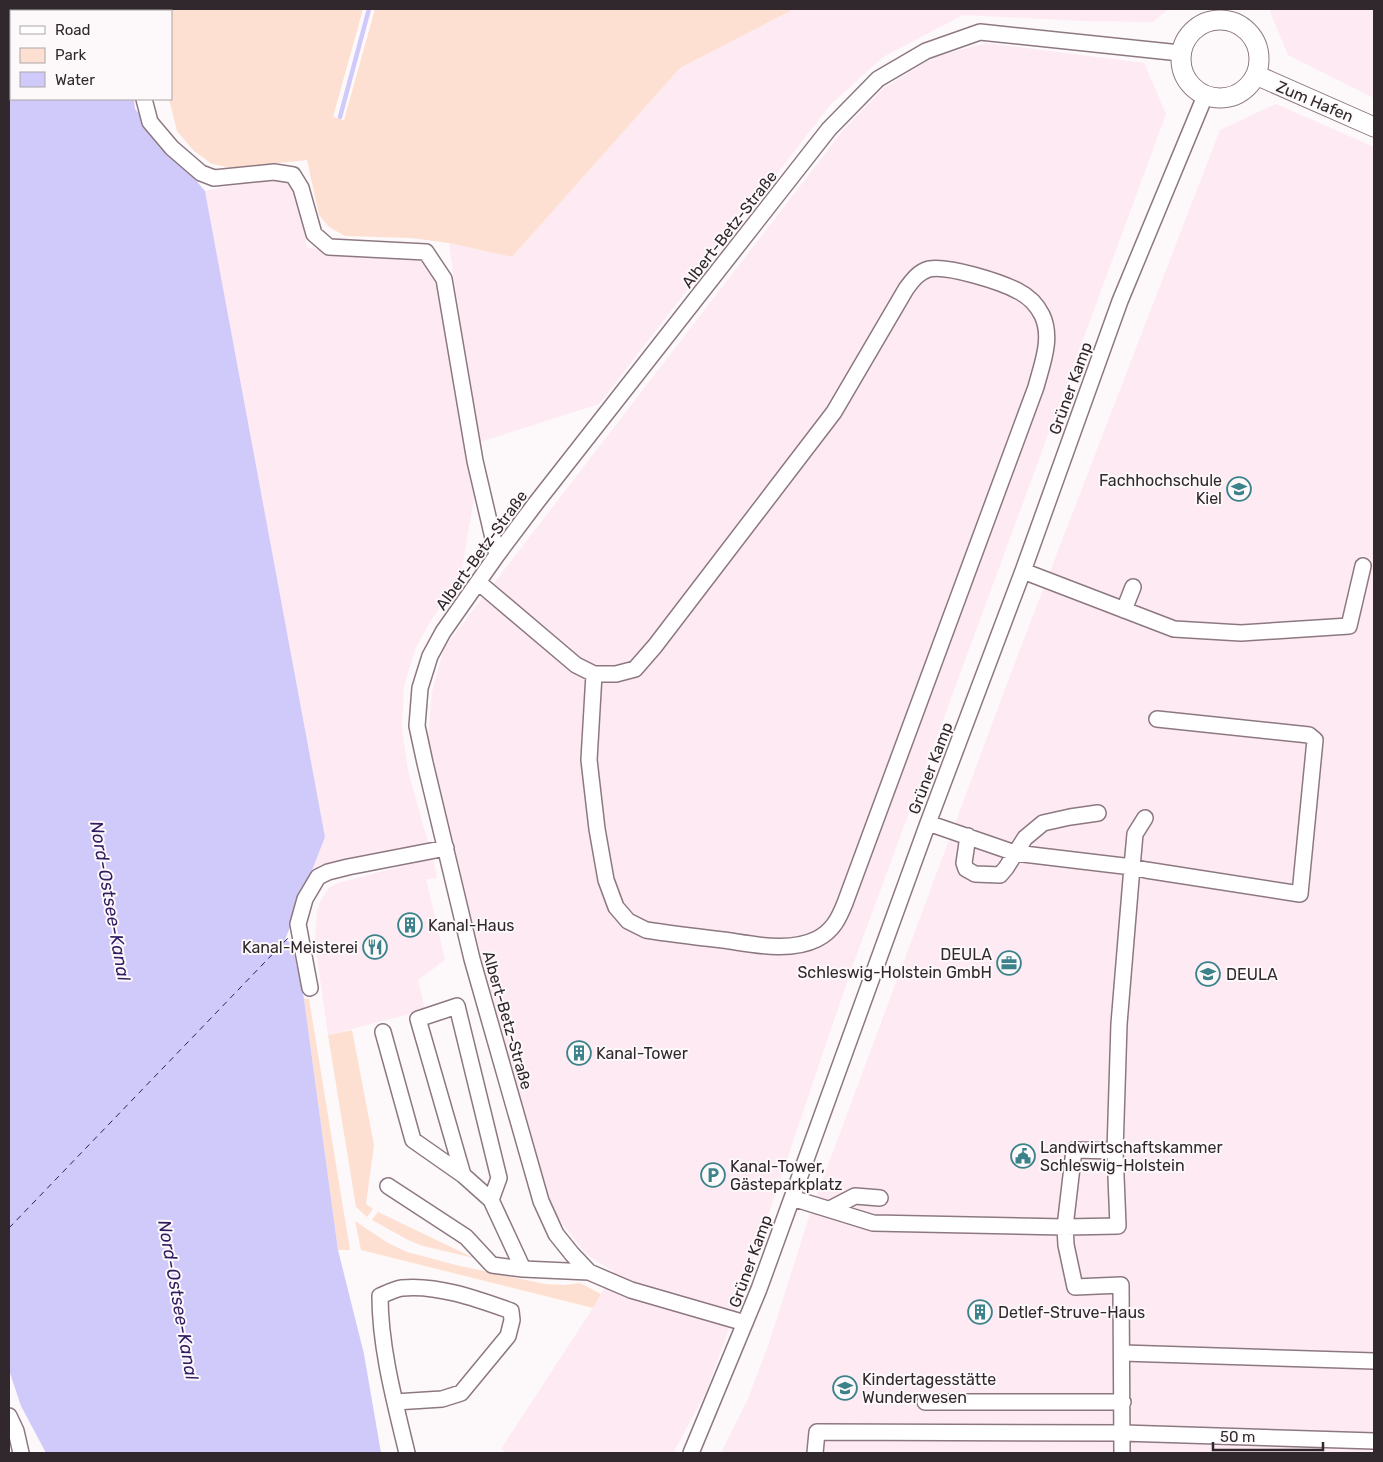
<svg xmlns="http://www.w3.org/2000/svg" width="1383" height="1462" font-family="Rubik,sans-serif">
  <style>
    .built { fill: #fdeaf3 }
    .green { fill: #fee0d2 }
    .water { fill: #d0cafa }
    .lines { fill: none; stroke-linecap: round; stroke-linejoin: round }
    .stream { stroke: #d0cafa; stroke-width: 4.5 }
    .ferry { stroke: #301c60; stroke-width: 1; stroke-dasharray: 6 5; stroke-linecap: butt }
    .minor-casing { stroke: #8d7882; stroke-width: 18 }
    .major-casing { stroke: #8d7882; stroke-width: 21 }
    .minor { stroke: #fff; stroke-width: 15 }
    .major { stroke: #fff; stroke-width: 19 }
    .labels { text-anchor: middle; stroke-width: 4; stroke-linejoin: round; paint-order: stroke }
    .street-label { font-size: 16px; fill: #30282c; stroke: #fdf8fa }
    .poi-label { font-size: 16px; fill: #30282c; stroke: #fdf8fa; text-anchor: start }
    .water-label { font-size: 18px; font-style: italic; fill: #301c60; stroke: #fdf8fa }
  </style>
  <rect width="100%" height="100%" fill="#fdf8fa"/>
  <path class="built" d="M 794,9 L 1168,9 L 1153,22 L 1085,21 L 963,15 L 883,57 L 830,105 L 599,404 L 477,443 L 449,243 L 512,257 L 680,68 Z
    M 1269,9 L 1374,9 L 1374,98 L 1288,55 Z
    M 986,43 L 1144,63 L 1166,114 L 851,970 L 740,1298 L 706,1392 L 673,1453 L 508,1453 L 501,1449 L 593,1308 L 614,1272 L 586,1254 L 552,1210 L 473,927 L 428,739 L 432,692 L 444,648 L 844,129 L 884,88 L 934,57 Z
    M 1276,104 L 1374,147 L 1374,1453 L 721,1453 L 748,1399 L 769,1343 L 810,1214 L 1011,673 L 1220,130 Z
    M 261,180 L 291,181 L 297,194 L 307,248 L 422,259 L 434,276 L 476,487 L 460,579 L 429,623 L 415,650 L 404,686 L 402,728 L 408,771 L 429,846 L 312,871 L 325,837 L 205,191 Z
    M 433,858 L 437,878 L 426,879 L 445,960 L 418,980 L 425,1010 L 328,1035 L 315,942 L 317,911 L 321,900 L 329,888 L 338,883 Z"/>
  <path class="green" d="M 147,9 L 363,9 L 333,117 L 344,120 L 375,9 L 794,9 L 680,68 L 512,257 L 449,243 L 411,238 L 345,236 L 329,227 L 319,215 L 307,160 L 231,168 L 212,164 L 194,151 L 177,131 L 169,99 L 171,99 L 171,11 L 148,11 Z
    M 304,999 L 309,999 L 350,1250 L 338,1250 Z
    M 352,1030 L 374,1145 L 366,1204 L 373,1209 L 367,1217 L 356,1207 L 328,1035 Z
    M 378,1212 L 474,1258 L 423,1246 L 408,1240 L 372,1220 Z
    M 355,1221 L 388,1243 L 407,1252 L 460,1266 L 545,1284 L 565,1285 L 580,1283 L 601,1294 L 593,1308 L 361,1250 Z"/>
  <path class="water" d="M 9,9 L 120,9 L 121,11 L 11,11 L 11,99 L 134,99 L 135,109 L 205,191 L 325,837 L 285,940 L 292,943 L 304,999 L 338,1250 L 364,1354 L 381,1453 L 46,1453 L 21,1406 L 9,1370 Z"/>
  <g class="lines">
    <path class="stream" d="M 340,117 L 369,9"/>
    <path class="ferry" d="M 9,1228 L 290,936"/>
    <g class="minor-casing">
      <path id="minor" d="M 144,99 L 150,122 L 172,148 L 201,173 L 214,178 L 274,172 L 293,175 L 301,188 L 314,234 L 329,247 L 426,252 L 444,279 L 475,461 L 497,555
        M 1023,571 L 1174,629 L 1241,633 L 1349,626 L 1363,566
        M 478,582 L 576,665 L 594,674 L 616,674 L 635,669 L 655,646 L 834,412 L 906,289 C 912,281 918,272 929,269 C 948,265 1001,282 1018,291 C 1028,296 1037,305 1042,315 C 1053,338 1042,364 1036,387 L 845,903 C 839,918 833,931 817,939 C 789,953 752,944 723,940 C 697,937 671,934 646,930 L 628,921 L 616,907 L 606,880 L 597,829 L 589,760 L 594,674
        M 1124,610 L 1133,587
        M 1145,818 L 1135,834 L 1132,867 L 1146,870 L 1300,894 L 1315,740 L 1309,735 L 1157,719
        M 968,836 L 964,863 L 966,869 L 975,874 L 1000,875 L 1006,868 L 1025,838 L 1043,823 L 1070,817 L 1098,813
        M 310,988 L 298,924 L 305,899 L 318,877 L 328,872 L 348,867 L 446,848
        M 383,1032 L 413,1140 L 463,1175 L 491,1200
        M 1115,1151 L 1074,1150 L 1065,1227 L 1066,1245 L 1075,1287 L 1121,1285 L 1122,1453
        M 463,1175 L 418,1019 L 457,1006 L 499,1178 L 491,1200 L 523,1269
        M 388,1186 L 466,1237 L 492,1265 L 523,1269 L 589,1272
        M 792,1198 L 873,1223 L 1065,1227 L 1118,1226 L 1115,1151 L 1119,1024 L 1132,867 L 1015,853 L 928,823
        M 830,1209 L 855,1196 L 880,1198
        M 745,1323 L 631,1290 L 589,1272 L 572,1254 L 556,1234 L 541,1201 L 472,959 L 425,763 L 417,726 L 420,688 L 430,656 L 443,632 L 497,555 L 536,503 L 829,129 L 878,79 L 926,51 L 980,32 L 1180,53
        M 1123,1353 L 1374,1361
        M 395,1402 L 442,1399 L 461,1393 L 508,1336 L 512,1320 L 511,1311 C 480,1300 437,1284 402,1288 C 395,1289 387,1293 380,1296 C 380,1348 395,1403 407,1453
        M 925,1402 L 1123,1402
        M 9,1416 L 16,1431 L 21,1453
        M 691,1453 L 759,1289 L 928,823 L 1023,571 L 1120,301 L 1205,96
        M 815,1453 L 817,1432 L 1123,1433 L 1374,1441"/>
    </g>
    <g class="major-casing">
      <path id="major" d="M1181 59a39 39 0 1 1 78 0a39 39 0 1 1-78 0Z
        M 1256,75 L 1374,127"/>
    </g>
    <use href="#minor" class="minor"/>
    <use href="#major" class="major"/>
  </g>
  <defs>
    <g id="university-ring" transform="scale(1.25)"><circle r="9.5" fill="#fdf8fa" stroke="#3b828a" stroke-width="1.5"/><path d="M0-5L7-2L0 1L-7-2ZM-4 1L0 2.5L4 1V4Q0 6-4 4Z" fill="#3b828a"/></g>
    <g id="building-ring" transform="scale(1.25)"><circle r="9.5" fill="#fdf8fa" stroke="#3b828a" stroke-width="1.5"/><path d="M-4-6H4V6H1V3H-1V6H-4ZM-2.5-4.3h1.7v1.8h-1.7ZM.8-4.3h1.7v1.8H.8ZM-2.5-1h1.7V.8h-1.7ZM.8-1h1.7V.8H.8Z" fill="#3b828a"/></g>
    <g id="restaurant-ring" transform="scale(1.25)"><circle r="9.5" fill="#fdf8fa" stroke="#3b828a" stroke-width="1.5"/><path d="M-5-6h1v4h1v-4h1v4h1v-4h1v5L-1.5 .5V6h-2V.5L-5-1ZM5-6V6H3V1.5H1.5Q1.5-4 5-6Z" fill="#3b828a"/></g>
    <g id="office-ring" transform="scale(1.25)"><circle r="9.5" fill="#fdf8fa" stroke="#3b828a" stroke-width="1.5"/><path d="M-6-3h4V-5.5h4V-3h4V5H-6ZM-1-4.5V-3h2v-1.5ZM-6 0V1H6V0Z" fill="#3b828a"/></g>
    <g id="school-ring" transform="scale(1.25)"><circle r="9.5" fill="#fdf8fa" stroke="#3b828a" stroke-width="1.5"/><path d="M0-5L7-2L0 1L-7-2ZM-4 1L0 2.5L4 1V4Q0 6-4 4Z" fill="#3b828a"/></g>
    <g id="civic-ring" transform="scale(1.25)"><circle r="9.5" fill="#fdf8fa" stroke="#3b828a" stroke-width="1.5"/><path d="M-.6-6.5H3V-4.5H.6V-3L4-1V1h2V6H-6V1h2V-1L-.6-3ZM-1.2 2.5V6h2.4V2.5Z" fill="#3b828a"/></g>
    <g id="parking-ring" transform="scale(1.25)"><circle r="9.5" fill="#fdf8fa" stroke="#3b828a" stroke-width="1.5"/><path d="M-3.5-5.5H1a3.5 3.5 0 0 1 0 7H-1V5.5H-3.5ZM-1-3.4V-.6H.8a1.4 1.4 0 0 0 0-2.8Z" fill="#3b828a"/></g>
  </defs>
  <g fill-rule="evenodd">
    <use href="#university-ring" x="1239" y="489"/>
    <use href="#building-ring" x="410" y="925"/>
    <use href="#restaurant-ring" x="375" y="947"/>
    <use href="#office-ring" x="1009" y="963"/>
    <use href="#school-ring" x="1208" y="974"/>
    <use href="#building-ring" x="579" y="1053"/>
    <use href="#civic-ring" x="1023" y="1156"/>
    <use href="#parking-ring" x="713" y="1175"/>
    <use href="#building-ring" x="980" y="1312"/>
    <use href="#school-ring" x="845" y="1388"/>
  </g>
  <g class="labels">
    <g class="street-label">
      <text transform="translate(1315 101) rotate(23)" y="6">Zum Hafen</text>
      <text transform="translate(729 229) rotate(-52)" y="6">Albert-Betz-Straße</text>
      <text transform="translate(1070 388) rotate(-70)" y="6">Grüner Kamp</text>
      <text transform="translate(481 550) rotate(-54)" y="6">Albert-Betz-Straße</text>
      <text transform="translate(930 768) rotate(-69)" y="6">Grüner Kamp</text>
      <text transform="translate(508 1020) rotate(74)" y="6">Albert-Betz-Straße</text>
      <text transform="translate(750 1261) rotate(-70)" y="6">Grüner Kamp</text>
    </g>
    <g class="poi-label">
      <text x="1222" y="486" text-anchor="end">Fachhochschule<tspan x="1222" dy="18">Kiel</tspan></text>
      <text x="428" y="931">Kanal-Haus</text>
      <text x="358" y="953" text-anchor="end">Kanal-Meisterei</text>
      <text x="992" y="960" text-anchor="end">DEULA<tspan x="992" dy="18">Schleswig-Holstein GmbH</tspan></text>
      <text x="1226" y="980">DEULA</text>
      <text x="596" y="1059">Kanal-Tower</text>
      <text x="1040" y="1153">Landwirtschaftskammer<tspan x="1040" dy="18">Schleswig-Holstein</tspan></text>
      <text x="730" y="1172">Kanal-Tower,<tspan x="730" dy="18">Gästeparkplatz</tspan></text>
      <text x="998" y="1318">Detlef-Struve-Haus</text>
      <text x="862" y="1385">Kindertagesstätte<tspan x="862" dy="18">Wunderwesen</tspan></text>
    </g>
    <g class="water-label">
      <text transform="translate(110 901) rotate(80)" y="6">Nord-Ostsee-Kanal</text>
      <text transform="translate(178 1300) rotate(80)" y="6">Nord-Ostsee-Kanal</text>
    </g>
  </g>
  <rect width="1383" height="1462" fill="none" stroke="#30282c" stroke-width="20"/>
  <rect x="10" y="10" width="162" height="90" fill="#fdf8fa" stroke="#aba5a8"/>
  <rect x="20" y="26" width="25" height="8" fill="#ffffff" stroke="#aba5a8"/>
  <text x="55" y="35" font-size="15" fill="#30282c">Road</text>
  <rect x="20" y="48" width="25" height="15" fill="#fee0d2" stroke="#aba5a8"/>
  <text x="55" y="60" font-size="15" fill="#30282c">Park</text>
  <rect x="20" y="72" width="25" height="15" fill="#d0cafa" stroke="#aba5a8"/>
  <text x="55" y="85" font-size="15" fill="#30282c">Water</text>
  <path d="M1213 1442v8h110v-8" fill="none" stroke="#30282c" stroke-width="2.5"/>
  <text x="1220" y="1442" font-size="15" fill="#30282c" stroke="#fdf8fa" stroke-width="4" paint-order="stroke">50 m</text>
</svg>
